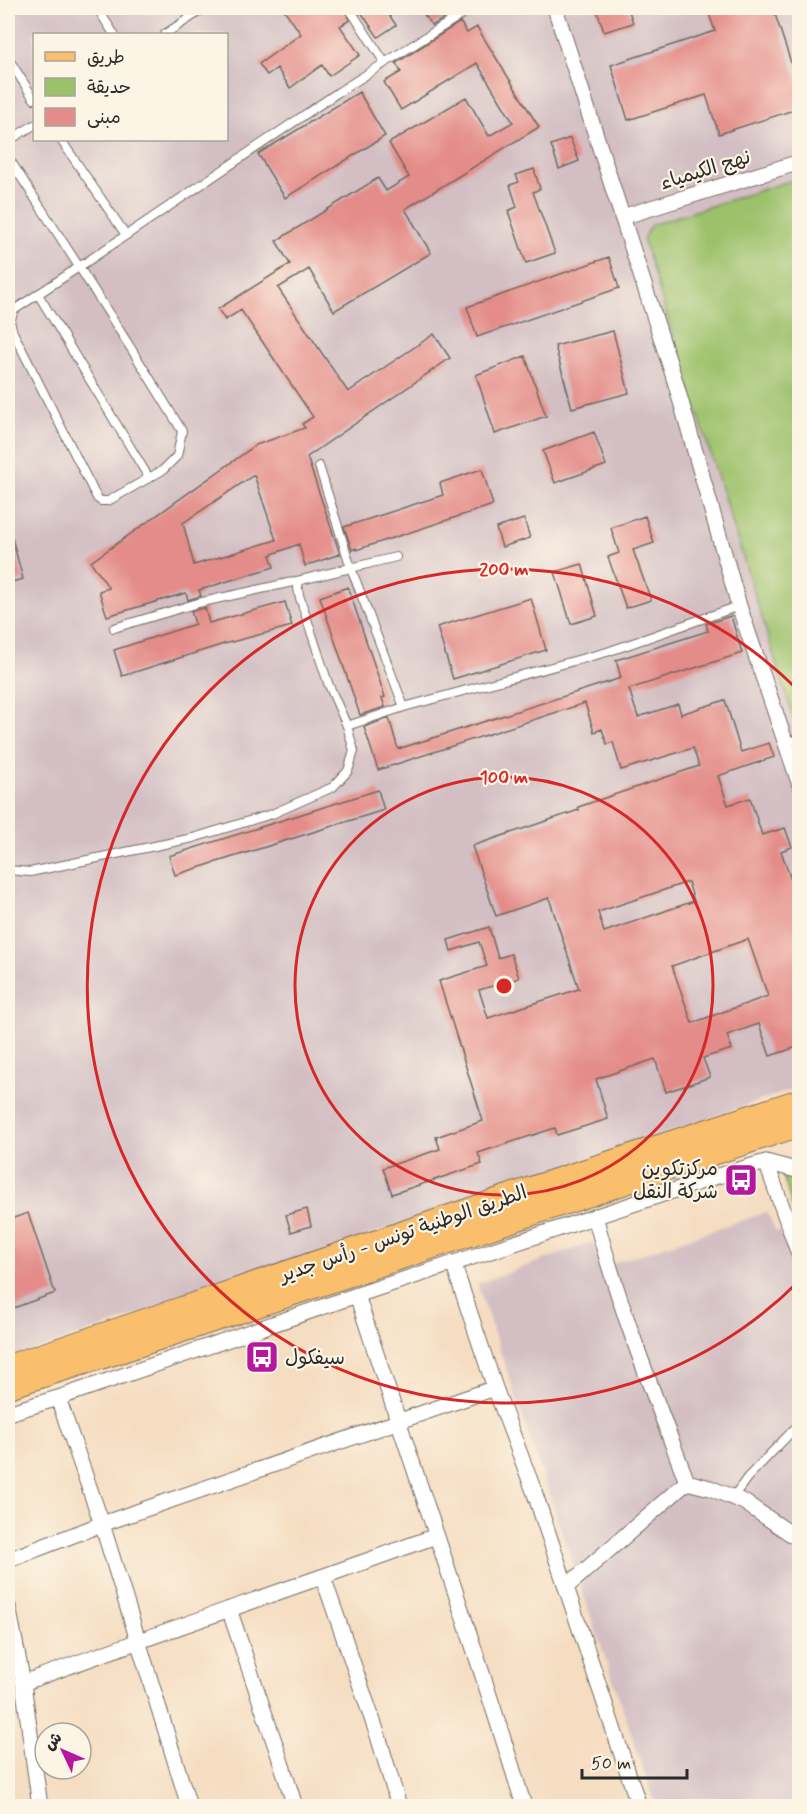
<svg xmlns="http://www.w3.org/2000/svg" width="807" height="1814" font-family="Mynerve,'Playpen Sans Arabic',sans-serif">
  <style>
    .industrial { fill: #d2bec3; fill-rule: evenodd }
    .green { fill: #9cc16b; stroke: #64764b; stroke-width: 1.5 }
    .building { fill: #e48c89; fill-rule: evenodd }
    .lines { fill: none; stroke-linecap: round; stroke-linejoin: round }
    .service-casing { stroke: #726960; stroke-width: 10 }
    .minor-casing { stroke: #726960; stroke-width: 17 }
    .primary-casing { stroke: #726960; stroke-width: 26 }
    .service { stroke: #fff; stroke-width: 8 }
    .minor { stroke: #fff; stroke-width: 15 }
    .primary { stroke: #f9bf6d; stroke-width: 24 }
    .ring { fill: none; stroke: #d62828; stroke-width: 3 }
    .labels { text-anchor: middle; stroke-width: 4.5; stroke-linejoin: round; paint-order: stroke }
    .street-label { font-size: 20px; fill: #2b2b2b; stroke: #fcf5e5 }
    .poi-label { font-size: 20px; fill: #2b2b2b; stroke: #fcf5e5; text-anchor: end }
    .centre { fill: #d62828; stroke: #fcf5e5; stroke-width: 3 }
    .ring-label { font-size: 18px; text-anchor: middle; font-weight: bold; fill: #d62828; stroke: #fcf5e5; stroke-width: 4.5; stroke-linejoin: round; paint-order: stroke }
  </style>
  <rect width="100%" height="100%" fill="#fcf5e5"/>
  <filter id="ink" filterUnits="userSpaceOnUse"><feTurbulence type="fractalNoise" baseFrequency=".0167" numOctaves="2"/><feDisplacementMap in="SourceGraphic" scale="12" xChannelSelector="R" yChannelSelector="G"/><feConvolveMatrix kernelMatrix="1 2 1 2 8 2 1 2 1" color-interpolation-filters="sRGB"/></filter>
  <filter id="wash" filterUnits="userSpaceOnUse"><feTurbulence type="fractalNoise" baseFrequency=".008" numOctaves="4" result="noise"/><feDisplacementMap in="SourceGraphic" scale="24" xChannelSelector="R" yChannelSelector="G"/><feGaussianBlur stdDeviation="1.35" result="paint"/><feColorMatrix in="noise" values="0 0 0 0 0 0 0 0 0 0 0 0 0 0 0 0 0 1.4 0 .05"/><feComposite in="paint" operator="in"/></filter>
  <g filter="url(#wash)">
    <rect width="100%" height="100%" fill="#f5ddc1"/>
    <path class="industrial" d="M 8,8 L 800,8 L 799,1087 L 8,1360 ZM 34,34 L 226,34 L 226,140 L 34,140 Z
      M 767,1212 L 776,1232 L 799,1224 L 799,1806 L 656,1806 L 477,1284 L 593,1242 L 602,1267 Z"/>
    <path class="green" d="M 799,178 L 799,736 L 643,239 L 651,225 Z
      M 799,1164 L 800,1224 L 798,1225 L 781,1170 Z"/>
    <g id="blocks">
      <path class="building" d="M 283,8 L 343,8 L 350,20 L 340,26 L 360,55 L 329,76 L 322,65 L 290,88 L 277,68 L 267,75 L 259,64 L 301,34 Z
        M 356,8 L 401,8 L 389,15 L 396,25 L 378,37 L 361,12 L 359,13 Z
        M 420,8 L 451,8 L 454,12 L 432,26 Z
        M 596,8 L 628,8 L 633,23 L 604,32 Z
        M 707,8 L 773,8 L 800,90 L 800,108 L 719,134 L 706,95 L 628,120 L 611,65 L 715,31 Z
        M 460,22 L 467,33 L 477,27 L 539,127 L 405,209 L 431,253 L 334,311 L 309,269 L 278,288 L 348,392 L 434,334 L 450,358 L 307,457 L 340,554 L 305,566 L 299,544 L 270,555 L 274,567 L 199,590 L 201,596 L 188,600 L 186,593 L 107,616 L 99,591 L 109,588 L 91,562 L 256,445 L 305,428 L 302,424 L 313,417 L 241,310 L 225,320 L 218,309 L 290,264 L 276,241 L 378,178 L 386,191 L 409,177 L 389,143 L 466,97 L 489,136 L 513,122 L 477,63 L 401,110 L 384,82 L 401,72 L 396,63 ZM 254,475 L 276,540 L 194,565 L 183,523 Z
        M 359,92 L 385,136 L 285,198 L 258,154 Z
        M 570,138 L 579,161 L 559,169 L 551,145 Z
        M 534,169 L 540,189 L 533,192 L 555,253 L 526,263 L 508,211 L 517,207 L 510,185 L 519,182 L 516,175 Z
        M 609,257 L 619,288 L 477,337 L 467,307 Z
        M 613,331 L 629,393 L 572,408 L 555,346 Z
        M 525,356 L 546,416 L 495,434 L 476,375 Z
        M 594,432 L 606,465 L 555,483 L 543,451 Z
        M 482,469 L 493,505 L 356,550 L 356,548 L 352,550 L 344,527 L 443,495 L 440,483 Z
        M 645,516 L 654,543 L 633,550 L 651,600 L 626,608 L 608,557 L 619,553 L 611,528 Z
        M 524,519 L 530,538 L 502,547 L 496,528 Z
        M 8,534 L 11,534 L 23,579 L 8,583 Z
        M 582,564 L 597,616 L 571,624 L 555,572 Z
        M 348,587 L 385,697 L 382,698 L 385,707 L 360,715 L 320,597 Z
        M 531,598 L 546,650 L 453,679 L 437,627 Z
        M 285,602 L 292,626 L 224,644 L 122,676 L 114,650 L 195,624 L 191,611 L 205,608 L 209,623 Z
        M 731,616 L 742,653 L 629,689 L 638,717 L 678,704 L 681,714 L 725,700 L 741,752 L 769,743 L 774,757 L 718,776 L 728,805 L 750,798 L 762,835 L 785,828 L 792,847 L 781,851 L 800,906 L 800,1046 L 770,1056 L 759,1024 L 727,1035 L 732,1049 L 703,1058 L 710,1077 L 666,1092 L 655,1059 L 596,1079 L 608,1119 L 557,1135 L 555,1128 L 478,1153 L 482,1164 L 392,1194 L 383,1168 L 440,1149 L 436,1137 L 483,1121 L 439,981 L 487,966 L 479,942 L 451,951 L 448,940 L 489,927 L 498,958 L 511,954 L 519,978 L 479,990 L 488,1018 L 579,989 L 549,898 L 496,916 L 472,846 L 579,810 L 578,807 L 699,766 L 693,748 L 621,770 L 613,742 L 607,744 L 602,729 L 594,732 L 585,703 L 378,770 L 364,727 L 389,718 L 398,749 L 621,678 L 616,660 L 708,631 L 706,624 ZM 688,882 L 694,901 L 604,932 L 598,912 ZM 748,939 L 768,996 L 692,1023 L 672,966 Z
        M 378,790 L 384,810 L 175,875 L 169,856 Z
        M 307,1209 L 311,1226 L 291,1232 L 286,1215 Z
        M 28,1213 L 55,1293 L 8,1310 L 8,1235 L 11,1233 L 8,1220 Z"/>
    </g>
  </g>
  <g filter="url(#ink)">
    <use href="#blocks" fill-opacity="0" stroke="#726960" stroke-width="1.5"/>
    <g class="lines">
      <g class="service-casing">
        <path id="service" d="M 97,8 L 114,34
          M 349,8 L 385,63
          M 165,34 L 205,8
          M 8,58 L 34,99
          M 61,140 L 126,235
          M 8,141 L 34,125
          M 8,157 C 67,248 126,338 182,431 L 177,456 L 163,470 L 108,501 L 101,501 L 97,498 L 13,332 L 10,322 L 14,310 L 79,267 L 337,93 L 472,8
          M 38,294 L 149,478
          M 319,466 L 351,568 L 404,707
          M 114,628 L 198,603 L 297,581 L 396,557
          M 347,726 L 404,707 L 607,652 L 739,606
          M 786,743 L 800,738
          M 8,870 L 30,872 L 193,838 L 272,814 L 333,787 L 348,771 L 354,751 L 347,726 L 328,683 L 299,595 L 297,581
          M 733,1497 L 747,1478 L 800,1423"/>
      </g>
      <g class="minor-casing">
        <path id="minor" d="M 555,8 L 675,381 L 739,606 L 800,785
          M 622,217 L 800,162
          M 766,1162 L 800,1257
          M 595,1216 C 619,1307 654,1395 687,1482
          M 453,1263 L 495,1388 L 534,1491 L 639,1806
          M 357,1295 C 412,1466 472,1635 524,1806
          M 58,1398 L 102,1524 L 189,1806
          M 8,1413 L 58,1398 L 357,1295 L 718,1176 L 766,1162 L 800,1171
          M 687,1482 L 710,1488 L 744,1502 L 800,1540
          M 8,1560 L 102,1524 L 495,1388
          M 323,1577 L 378,1736 L 399,1806
          M 566,1587 L 687,1482
          M 8,1606 L 23,1683
          M 229,1609 L 278,1753 L 295,1806
          M 40,1806 L 23,1683 C 160,1632 299,1586 436,1536"/>
      </g>
      <g class="primary-casing">
        <path id="primary" d="M 8,1367 L 203,1302 L 540,1186 L 800,1101
          M 8,1386 L 116,1352 L 800,1124"/>
      </g>
      <use href="#service" class="service"/>
      <use href="#minor" class="minor"/>
      <use href="#primary" class="primary"/>
    </g>
  </g>
  <g class="ring">
    <circle cx="504" cy="986" r="209"/>
    <path d="M799 1281A417 417 0 1 1 799 691"/>
  </g>
  <defs>
    <g id="bus-square" transform="scale(1.725)"><rect x="-9" y="-9" width="18" height="18" rx="4" fill="#b5179e" stroke="#fcf5e5"/><path d="M-5-6H5V4H4V6H2V4H-2V6H-4V4H-5ZM-3.5-4V0h7V-4ZM-3.5 1.2v1.5H-2V1.2ZM2 1.2v1.5H3.5V1.2Z" fill="#fff"/></g>
  </defs>
  <g fill-rule="evenodd">
    <use href="#bus-square" x="741" y="1180"/>
    <use href="#bus-square" x="262" y="1357"/>
  </g>
  <g class="labels">
    <g class="street-label">
      <text transform="translate(705 169) rotate(-17)" y="7">نهج الكيمياء</text>
      <text transform="translate(403 1233) rotate(-19)" y="7">الطريق الوطنية تونس - رأس جدير</text>
    </g>
    <g class="poi-label">
      <text x="718" y="1175">مركزتكوين<tspan x="718" dy="23">شركة النقل</tspan></text>
      <text x="285" y="1364" text-anchor="start">سيفكول</text>
    </g>
  </g>
  <circle cx="504" cy="986" r="9" class="centre"/>
  <g class="ring-label">
    <text x="504" y="575">200 m</text>
    <text x="504" y="783">100 m</text>
  </g>
  <rect width="807" height="1814" fill="none" stroke="#fcf5e5" stroke-width="30"/>
  <rect x="33" y="33" width="195" height="108" fill="#fcf5e5" stroke="#a8a49b" stroke-width="1.5"/>
  <rect x="45" y="52" width="30" height="9" fill="#f9bf6d" stroke="#a8a49b" stroke-width="1.5"/>
  <text x="87" y="63" font-size="18" fill="#2b2b2b">طريق</text>
  <rect x="45" y="78" width="30" height="18" fill="#9cc16b" stroke="#a8a49b" stroke-width="1.5"/>
  <text x="87" y="93" font-size="18" fill="#2b2b2b">حديقة</text>
  <rect x="45" y="108" width="30" height="18" fill="#e48c89" stroke="#a8a49b" stroke-width="1.5"/>
  <text x="87" y="123" font-size="18" fill="#2b2b2b">مبنى</text>
  <g transform="translate(63 1751) rotate(314)"><circle r="28" fill="#fcf5e5" stroke="#a8a49b" stroke-width="1.5"/>
  <path d="M0-4.5L10 22L0 15L-10 22Z" fill="#b5179e"/>
  <text y="-9" font-size="16" font-weight="bold" text-anchor="middle" fill="#2b2b2b">ش</text>
  </g>
  <path d="M582 1769v9h105v-9" fill="none" stroke="#2b2b2b" stroke-width="3"/>
  <text x="591" y="1769" font-size="18" fill="#2b2b2b" stroke="#fcf5e5" stroke-width="4.5" paint-order="stroke">50 m</text>
</svg>
